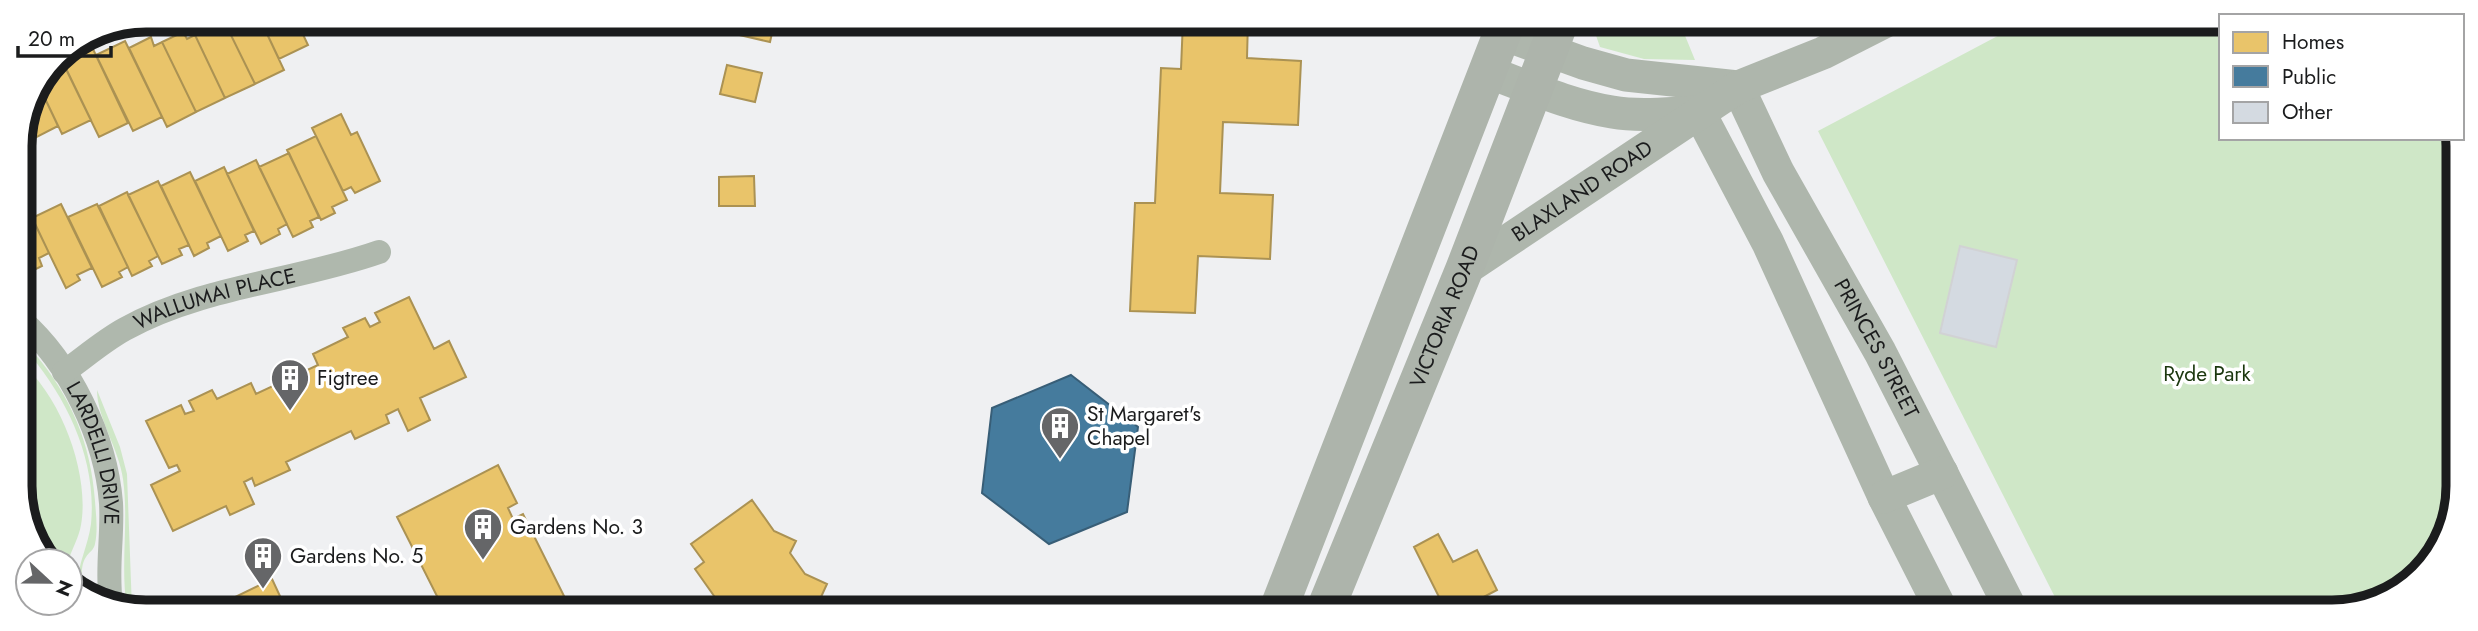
<svg xmlns="http://www.w3.org/2000/svg" width="2478" height="631" font-family="Jost,sans-serif">
  <style>
    .green { fill: #cfe7c7 }
    .homes { fill: #e9c46a; stroke: #ab9253; stroke-width: 2 }
    .public { fill: #457b9d; stroke: #385e77; stroke-width: 2 }
    .building { fill: #d4dae1; stroke: #d1d2d4; stroke-width: 2 }
    .lines { fill: none; stroke-linecap: round; stroke-linejoin: round }
    .street { stroke: #afb8ad; stroke-width: 24 }
    .secondary { stroke: #aeb6ac; stroke-width: 33 }
    .highway { stroke: #adb4ab; stroke-width: 38 }
    .labels { text-anchor: middle; stroke-width: 7; stroke-linejoin: round; paint-order: stroke }
    .street-label { font-size: 21px; fill: #1b1c1d; stroke: #fff }
    .park-label { font-size: 21px; fill: #1b370e; stroke: #fff }
    .poi-label { font-size: 21px; fill: #1b1c1d; stroke: #fff; text-anchor: start }
    .rim { fill: none; stroke: #1b1c1d; stroke-width: 9 }
  </style>
  <rect width="100%" height="100%" fill="#eff0f2"/>
  <path class="green" d="M 1591,21 L 1679,21 L 1695,60 L 1644,59 L 1600,47 Z
    M 2026,21 L 2221,22 L 2221,138 L 2456,138 L 2456,511 L 2416,581 L 2341,611 L 2062,611 L 1818,131 Z
    M 34,353 C 71,396 91,444 95,501 C 96,515 98,530 95,544 C 94,550 89,552 86,557 C 80,566 82,579 82,589 L 77,586 C 78,563 88,546 91,524 C 97,462 69,402 31,356 Z
    M 21,363 C 61,396 90,474 81,525 C 79,537 72,549 68,561 L 60,561 C 50,542 32,530 22,511 Z
    M 97,390 L 120,447 L 127,474 L 132,609 L 127,609 C 120,566 129,522 123,479 C 119,449 97,418 97,390 Z"/>
  <path class="homes" d="M 228,19 L 260,19 L 284,70 L 255,84 L 224,21 Z
    M 260,19 L 300,19 L 297,22 L 308,45 L 279,59 Z
    M 739,20 L 775,20 L 770,42 L 735,34 Z
    M 1183,20 L 1248,20 L 1247,58 L 1301,61 L 1298,125 L 1223,122 L 1220,193 L 1273,195 L 1270,259 L 1198,256 L 1195,313 L 1130,311 L 1135,203 L 1155,203 L 1161,68 L 1181,69 Z
    M 224,21 L 255,84 L 225,98 L 195,35 Z
    M 183,32 L 187,39 L 195,35 L 225,98 L 196,112 L 162,42 Z
    M 151,37 L 154,46 L 162,42 L 196,112 L 167,127 L 129,48 Z
    M 125,41 L 162,117 L 133,131 L 96,55 Z
    M 92,47 L 128,123 L 99,137 L 62,61 Z
    M 59,54 L 91,120 L 62,134 L 41,90 Z
    M 727,65 L 762,73 L 755,102 L 720,94 Z
    M 41,90 L 58,126 L 29,141 L 23,129 Z
    M 341,114 L 351,135 L 357,132 L 380,181 L 355,193 L 351,187 L 343,191 L 312,128 Z
    M 316,136 L 347,200 L 332,207 L 335,213 L 321,220 L 287,150 Z
    M 289,153 L 319,217 L 310,221 L 313,227 L 293,237 L 259,167 Z
    M 256,160 L 287,224 L 278,229 L 280,234 L 261,244 L 227,174 Z
    M 224,167 L 254,231 L 245,235 L 248,241 L 228,251 L 195,181 Z
    M 190,172 L 221,236 L 207,243 L 209,248 L 194,256 L 161,186 Z
    M 754,176 L 755,206 L 719,206 L 719,177 Z
    M 158,181 L 189,245 L 179,249 L 182,255 L 162,264 L 128,195 Z
    M 20,192 L 49,253 L 39,258 L 42,266 L 20,277 Z
    M 127,192 L 158,256 L 149,261 L 152,266 L 132,276 L 99,206 Z
    M 61,204 L 92,268 L 77,275 L 80,280 L 66,288 L 32,218 Z
    M 97,204 L 128,267 L 119,272 L 122,277 L 102,287 L 68,217 Z
    M 409,297 L 434,349 L 449,341 L 466,377 L 420,398 L 430,420 L 408,431 L 398,409 L 386,415 L 389,423 L 355,439 L 351,431 L 286,462 L 290,470 L 255,486 L 252,478 L 244,482 L 254,504 L 230,515 L 226,506 L 173,531 L 151,485 L 180,471 L 177,465 L 169,468 L 146,421 L 181,405 L 185,414 L 194,411 L 189,401 L 212,390 L 217,399 L 251,383 L 256,394 L 318,365 L 313,354 L 348,337 L 343,328 L 365,318 L 370,327 L 380,322 L 375,313 Z
    M 498,465 L 517,503 L 508,508 L 513,519 L 523,514 L 571,610 L 501,610 L 500,607 L 480,610 L 476,603 L 463,610 L 444,610 L 397,517 Z
    M 752,500 L 774,531 L 796,541 L 790,553 L 805,574 L 827,584 L 821,597 L 830,610 L 724,610 L 695,569 L 704,562 L 691,544 Z
    M 1438,534 L 1453,562 L 1477,550 L 1497,590 L 1457,611 L 1446,611 L 1414,547 Z
    M 272,579 L 286,609 L 231,609 L 227,601 Z"/>
  <path class="public" d="M 1071,375 L 1138,427 L 1127,512 L 1049,544 L 982,493 L 992,408 Z"/>
  <path class="building" d="M 1960,246 L 2017,260 L 1996,347 L 1940,333 Z"/>
  <g class="lines">
    <g class="street">
      <path id="s1" d="M 21,320 C 70,363 106,438 111,503 C 113,537 106,570 111,604"/>
      <path id="s2" d="M 64,372 C 84,358 103,341 125,329 C 203,286 297,281 379,252"/>
    </g>
    <g class="secondary">
      <path d="M 1503,34 L 1583,63 L 1626,75 L 1738,87"/>
      <path d="M 1488,72 C 1529,87 1569,105 1612,112 C 1641,117 1670,113 1699,112 L 1768,243 L 1884,497 L 1942,611"/>
      <path id="s3" d="M 1738,87 L 1778,172 L 1880,352 L 2012,611"/>
      <path id="s4" d="M 1464,270 L 1738,87 L 1823,53 L 1886,21"/>
      <path d="M 1884,497 L 1942,473"/>
    </g>
    <g class="highway">
      <path d="M 1278,610 L 1507,21"/>
      <path id="s5" d="M 1325,610 L 1464,270 L 1560,21"/>
    </g>
  </g>
  <defs>
    <g id="building-pin" transform="scale(2.0125)"><path d="M0 17L-7.5 6A9.5 9.5 0 1 1 7.5 6Z" fill="#656668" stroke="#fff"/><path d="M-4-6H4V6H1V3H-1V6H-4ZM-2.5-4.3h1.7v1.8h-1.7ZM.8-4.3h1.7v1.8H.8ZM-2.5-1h1.7V.8h-1.7ZM.8-1h1.7V.8H.8Z" fill="#fff"/></g>
  </defs>
  <g fill-rule="evenodd">
    <use href="#building-pin" x="290" y="378"/>
    <use href="#building-pin" x="1060" y="426"/>
    <use href="#building-pin" x="483" y="527"/>
    <use href="#building-pin" x="263" y="556"/>
  </g>
  <g class="labels">
    <g class="street-label">
      <text dy="7" stroke="none"><textPath href="#s4" startOffset="142">BLAXLAND ROAD</textPath></text>
      <text dy="7" stroke="none"><textPath href="#s2" startOffset="170">WALLUMAI PLACE</textPath></text>
      <text dy="7" stroke="none"><textPath href="#s5" startOffset="317">VICTORIA ROAD</textPath></text>
      <text dy="7" stroke="none"><textPath href="#s3" startOffset="296">PRINCES STREET</textPath></text>
      <text dy="7" stroke="none"><textPath href="#s1" startOffset="156">LARDELLI DRIVE</textPath></text>
    </g>
    <g class="park-label">
      <text x="2207" y="381">Ryde Park</text>
    </g>
    <g class="poi-label">
      <text x="317" y="385">Figtree</text>
      <text x="1087" y="421">St Margaret's<tspan x="1087" dy="24">Chapel</tspan></text>
      <text x="510" y="534">Gardens No. 3</text>
      <text x="290" y="563">Gardens No. 5</text>
    </g>
  </g>
  <path d="M0 0H2478V631H0ZM146 32H2332A114 114 0 0 1 2446 146V486A114 114 0 0 1 2332 600H146A114 114 0 0 1 32 486V146A114 114 0 0 1 146 32Z" fill="#fff" fill-rule="evenodd"/>
  <path class="rim" d="M146 32H2332A114 114 0 0 1 2446 146V486A114 114 0 0 1 2332 600H146A114 114 0 0 1 32 486V146A114 114 0 0 1 146 32Z"/>
  <rect x="2219" y="14" width="245" height="126" fill="#ffffff" stroke="#a4a4a5" stroke-width="2"/>
  <rect x="2233" y="32" width="35" height="21" fill="#e9c46a" stroke="#a4a4a5" stroke-width="2"/>
  <text x="2282" y="49" font-size="21" fill="#1b1c1d">Homes</text>
  <rect x="2233" y="66" width="35" height="21" fill="#457b9d" stroke="#a4a4a5" stroke-width="2"/>
  <text x="2282" y="84" font-size="21" fill="#1b1c1d">Public</text>
  <rect x="2233" y="102" width="35" height="21" fill="#d4dae1" stroke="#a4a4a5" stroke-width="2"/>
  <text x="2282" y="119" font-size="21" fill="#1b1c1d">Other</text>
  <g transform="translate(49 582) rotate(112)"><circle r="33" fill="#ffffff" stroke="#a4a4a5" stroke-width="2"/>
  <path d="M0-5L12 26L0 18L-12 26Z" fill="#656668"/>
  <text y="-10" font-size="19" font-weight="bold" text-anchor="middle" fill="#1b1c1d">N</text>
  </g>
  <path d="M18 46v10h93v-10" fill="none" stroke="#1b1c1d" stroke-width="3.5"/>
  <text x="28" y="46" font-size="21" fill="#1b1c1d" stroke="#ffffff" stroke-width="5" paint-order="stroke">20 m</text>
</svg>
